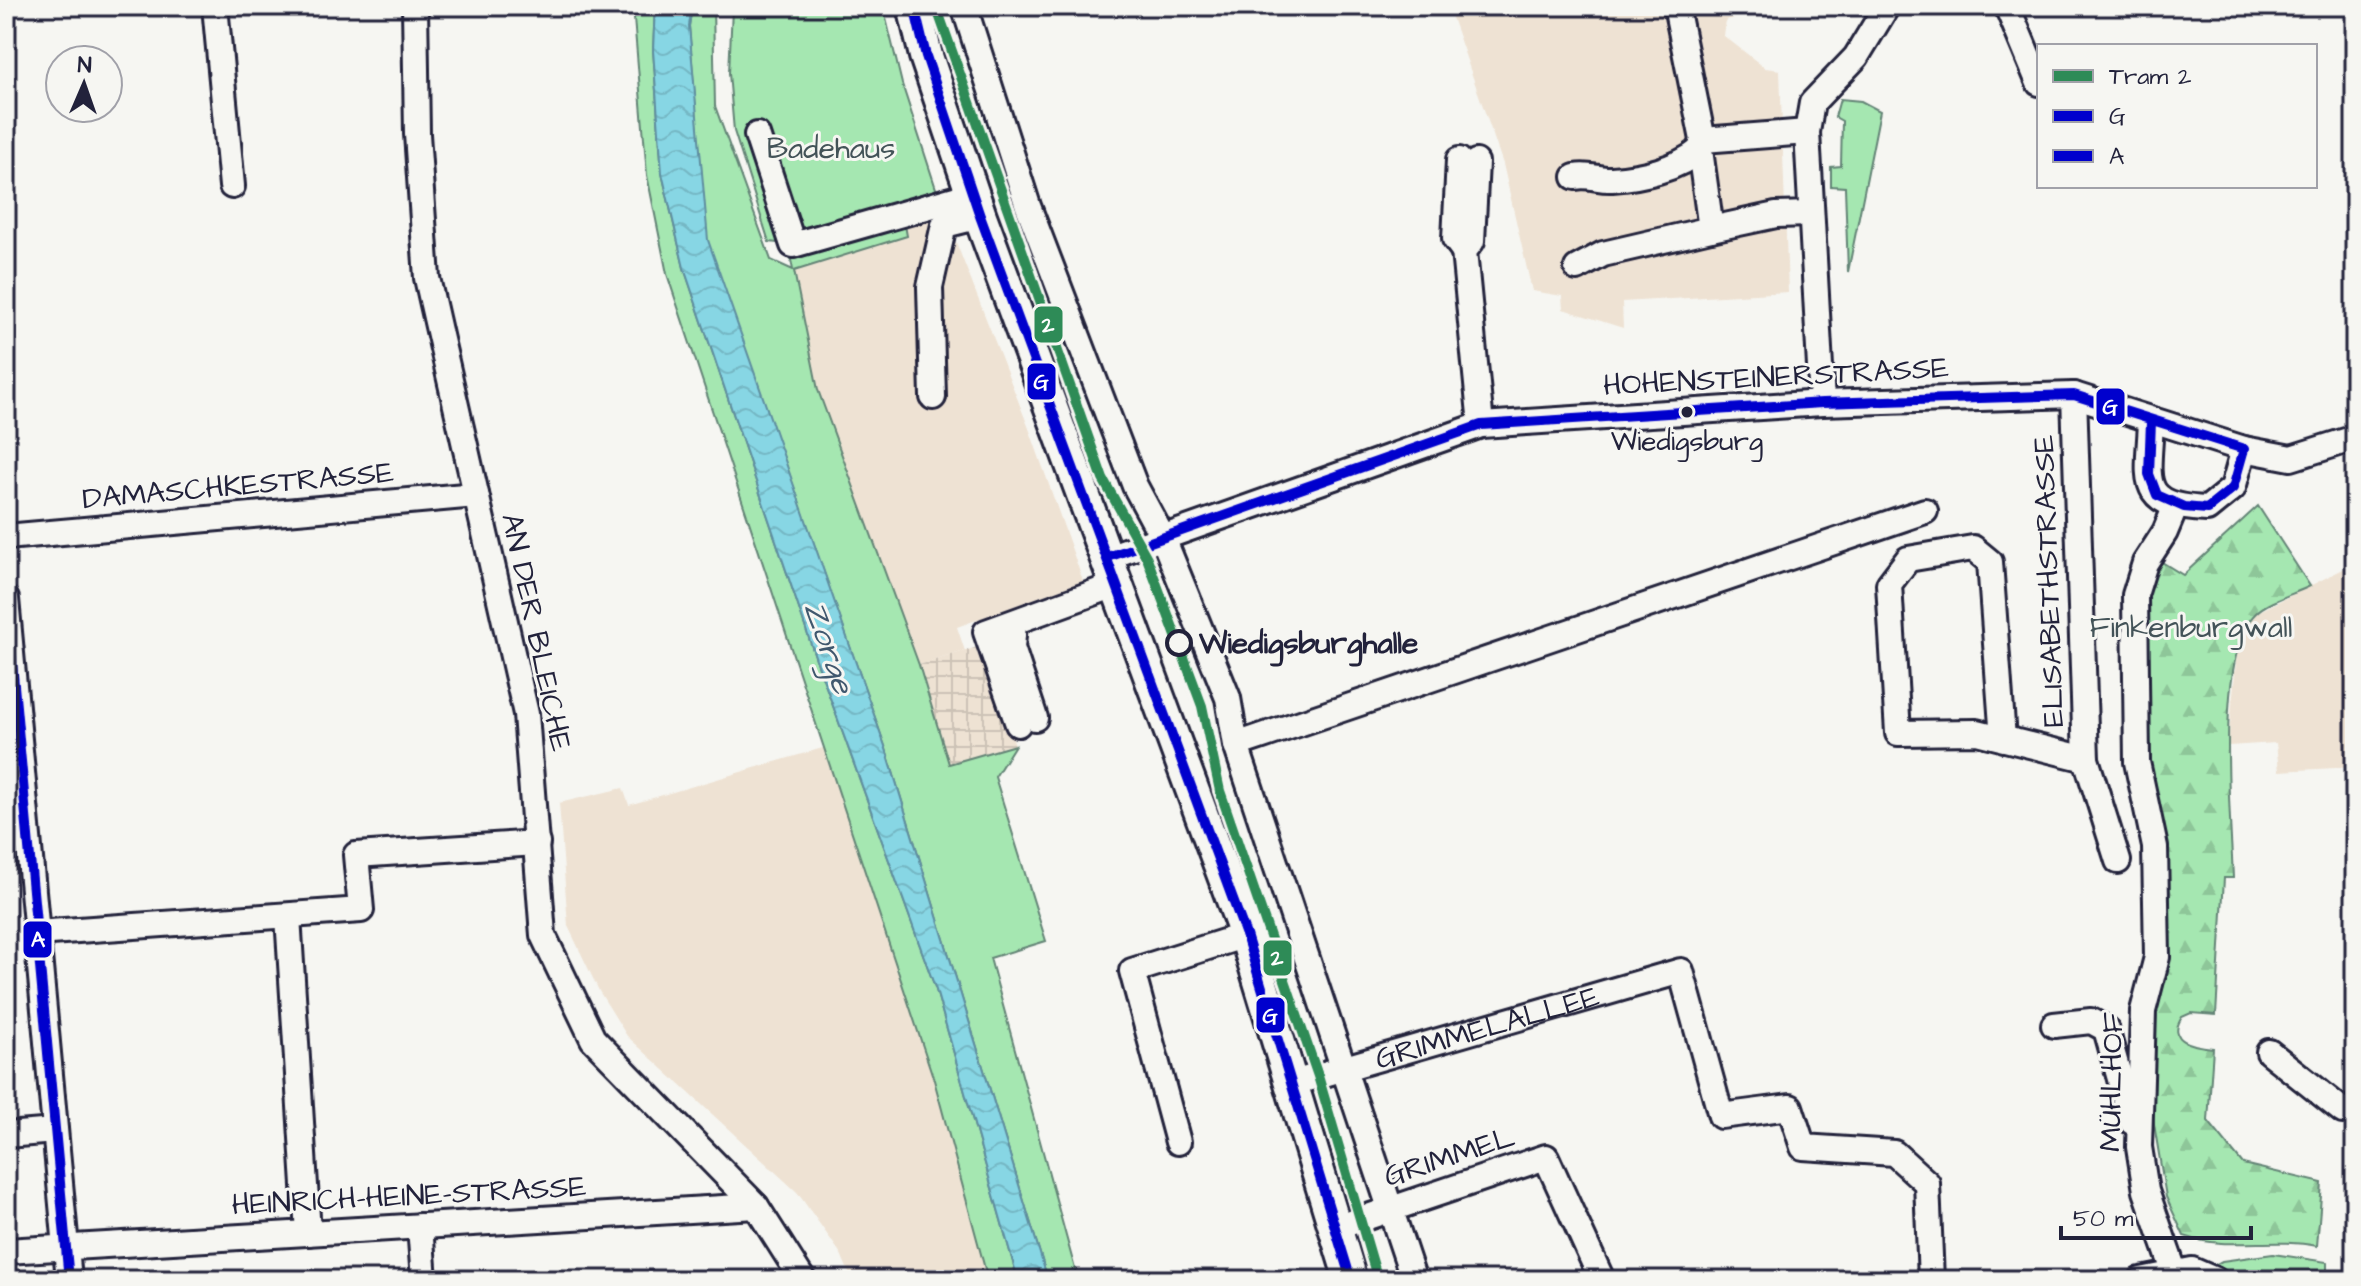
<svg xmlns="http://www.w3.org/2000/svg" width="2361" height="1286" font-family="'Architects Daughter',sans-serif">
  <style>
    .built { fill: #eee2d3 }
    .industrial { fill: url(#industrial-grid) }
    .green { fill: #a5e7b1; stroke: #648476; stroke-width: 2 }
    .forest { fill: url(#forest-firs); stroke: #648476; stroke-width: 2 }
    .water { fill: url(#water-waves); stroke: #5f8ea0; stroke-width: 2 }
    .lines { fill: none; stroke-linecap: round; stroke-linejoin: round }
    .minor-casing { stroke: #22223b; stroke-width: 30 }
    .major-casing { stroke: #22223b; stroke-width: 38 }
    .minor { stroke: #f6f6f2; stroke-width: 24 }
    .major { stroke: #f6f6f2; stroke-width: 32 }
    .bus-1-casing { stroke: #f6f6f2; stroke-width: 16 }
    .bus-2-casing { stroke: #f6f6f2; stroke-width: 16 }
    .bus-1 { stroke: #0000cd; stroke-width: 10 }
    .bus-2 { stroke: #0000cd; stroke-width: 10 }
    .tram-1-casing { stroke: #f6f6f2; stroke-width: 16 }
    .tram-1 { stroke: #2e8b57; stroke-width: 10 }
    .bus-dot { fill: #22223b; stroke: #f6f6f2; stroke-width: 3 }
    .stop-dot { fill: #f6f6f2; stroke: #22223b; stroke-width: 4 }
    .labels { text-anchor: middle; stroke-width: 6; stroke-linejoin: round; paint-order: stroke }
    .bus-label { font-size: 28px; fill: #22223b; stroke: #f6f6f2 }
    .park-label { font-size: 30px; fill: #435358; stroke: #f6f6f2 }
    .street-label { font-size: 30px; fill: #22223b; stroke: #f6f6f2 }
    .stop-label { font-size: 30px; font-weight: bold; fill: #22223b; stroke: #f6f6f2; text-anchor: start }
    .water-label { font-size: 32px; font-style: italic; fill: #40586e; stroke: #f6f6f2 }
    .line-badge { stroke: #f6f6f2; stroke-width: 3 }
    .badge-label { font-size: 22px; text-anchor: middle; font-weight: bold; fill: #fff }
  </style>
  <defs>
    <pattern id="industrial-grid" width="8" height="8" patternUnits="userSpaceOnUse" patternTransform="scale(2)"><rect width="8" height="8" fill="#eee2d3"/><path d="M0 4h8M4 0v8" fill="none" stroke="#ccc2b6"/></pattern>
    <pattern id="forest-firs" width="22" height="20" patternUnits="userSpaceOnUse" patternTransform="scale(2)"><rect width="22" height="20" fill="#a5e7b1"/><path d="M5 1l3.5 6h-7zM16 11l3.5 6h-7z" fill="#8ec699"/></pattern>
    <pattern id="water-waves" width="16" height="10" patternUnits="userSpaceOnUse" patternTransform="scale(2)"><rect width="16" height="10" fill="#87d6e4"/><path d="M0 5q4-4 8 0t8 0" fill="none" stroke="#74b7c4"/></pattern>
  </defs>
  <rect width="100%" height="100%" fill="#f6f6f2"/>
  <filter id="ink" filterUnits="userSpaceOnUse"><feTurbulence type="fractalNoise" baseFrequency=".0125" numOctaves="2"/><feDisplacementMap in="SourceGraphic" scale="16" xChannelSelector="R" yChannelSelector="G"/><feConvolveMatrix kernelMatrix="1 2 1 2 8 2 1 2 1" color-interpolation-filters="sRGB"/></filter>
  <g filter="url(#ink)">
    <path class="built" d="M 1448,6 L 1773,6 L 1773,10 L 1726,20 L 1724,36 L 1765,68 L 1780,70 L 1788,292 L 1622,302 L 1623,328 L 1563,309 L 1562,296 L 1532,291 L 1503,164 Z
      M 943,12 L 1114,494 L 1133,522 L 1121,521 L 1104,497 L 965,106 L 958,108 L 948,74 L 952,72 L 934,14 Z
      M 932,217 L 954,237 L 1030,431 L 1083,581 L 957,627 L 965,651 L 919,665 L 818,390 L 794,270 L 907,236 L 905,225 Z
      M 1152,559 L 1205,698 L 1224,790 L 1268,911 L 1259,914 L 1215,793 L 1197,702 L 1146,566 Z
      M 2355,563 L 2355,767 L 2279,771 L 2276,743 L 2228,746 L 2238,641 L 2256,613 Z
      M 826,747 L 934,1080 L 988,1280 L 852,1280 L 841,1254 L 797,1192 L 627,1036 L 599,991 L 568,926 L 559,803 L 623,788 L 629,805 Z
      M 1277,932 L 1318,1063 L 1308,1066 L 1267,935 Z
      M 1329,1097 L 1361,1209 L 1352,1211 L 1320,1100 Z
      M 1368,1229 L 1384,1280 L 1372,1280 L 1357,1232 Z"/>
    <path class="industrial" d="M 984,645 L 1015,745 L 949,765 L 919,665 Z"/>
    <path class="green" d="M 633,6 L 655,6 L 653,50 L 662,173 L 684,268 L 816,659 L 936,990 L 1018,1280 L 988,1280 L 934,1080 L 667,274 L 647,175 Z
      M 692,6 L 713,6 L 715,106 L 771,260 L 793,270 L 791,260 L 778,243 L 769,242 L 734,131 L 729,73 L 732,9 L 727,6 L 883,6 L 902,84 L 939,198 L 905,225 L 907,236 L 794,271 L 818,390 L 919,665 L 949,764 L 1015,745 L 995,777 L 1046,941 L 990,958 L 1078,1280 L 1048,1280 L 886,749 L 707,240 L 689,26 Z
      M 1840,99 L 1861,101 L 1880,111 L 1848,272 L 1845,187 L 1831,186 L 1831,167 L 1841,166 L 1842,121 L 1835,117 Z
      M 2273,1254 L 2327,1262 L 2327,1280 L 2226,1280 L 2211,1267 L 2222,1261 Z"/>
    <path class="forest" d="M 2258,506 L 2310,586 C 2294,594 2268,601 2256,613 C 2214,653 2231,820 2233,878 L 2224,878 L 2216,1015 L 2191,1013 L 2182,1017 C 2166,1042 2194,1046 2213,1048 L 2208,1121 L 2243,1164 L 2322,1183 L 2317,1246 C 2271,1237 2229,1251 2184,1236 L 2166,1197 L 2153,1118 L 2141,598 L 2160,561 L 2183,575 Z"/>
    <path class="water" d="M 655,6 L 692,6 L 689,26 L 708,240 L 886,749 L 1048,1280 L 1018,1280 L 936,990 L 816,659 L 684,268 L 662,173 L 653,50 Z"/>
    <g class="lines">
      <g class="minor-casing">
        <g id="minor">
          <path d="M 215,6 L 232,186"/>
          <path d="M 415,6 L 417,134 L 427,278 L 526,714 L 543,935 L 593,1039 L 756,1206 L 803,1280"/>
          <path d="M 964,6 L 1028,206 L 1135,486 L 1163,538 L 1228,698 L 1236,745 L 1414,1280"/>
          <path d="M 1676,6 L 1703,140 L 1700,150 L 1711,229"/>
          <path d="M 2007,6 L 2039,83"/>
          <path d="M 757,135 L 793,245 L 972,194"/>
          <path d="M 1703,140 L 1807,132"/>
          <path d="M 1459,160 L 1455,239 L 1464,251"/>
          <path d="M 1476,162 L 1472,241 L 1464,251 L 1481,425"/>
          <path d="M 1575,177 C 1589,174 1599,180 1612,179 C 1642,177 1677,169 1700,150"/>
          <path d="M 1577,268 L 1603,254 L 1711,229 L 1776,215 L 1811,214"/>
          <path d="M 2074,395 L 2086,759 L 2118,861"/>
          <path d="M 933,397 L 930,287 L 944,225 L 980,216"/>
          <path d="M 1822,403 L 1807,132 L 1812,103 L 1856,57 L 1887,6"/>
          <path d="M 2151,421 C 2149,479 2135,506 2207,509 L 2233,488 L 2244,449"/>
          <path d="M 6,537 L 476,495"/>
          <path d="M 1108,557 L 1481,425 L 1822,403 L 2074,395 L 2244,449 L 2291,458 L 2355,438"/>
          <path d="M 6,599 L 69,1280"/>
          <path d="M 1014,623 L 1012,648 L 1035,718"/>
          <path d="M 1018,724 L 986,632 L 1118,584"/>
          <path d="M 2003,739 L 1990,562 L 1973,548 L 1908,559 L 1889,584 L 1898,733 L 1977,732 L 2086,759"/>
          <path d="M 1236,745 L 1925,511"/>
          <path d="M 288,916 L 308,1233"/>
          <path d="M 36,933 L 361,910 L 356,855 L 537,843"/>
          <path d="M 2054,1025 L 2091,1021 L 2106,1029 L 2132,1122"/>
          <path d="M 2269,1052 L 2343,1111"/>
          <path id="s1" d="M 1293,1083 L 1681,971 L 1721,1116 L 1790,1107 L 1803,1147 L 1894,1153 L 1927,1183 L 1931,1280"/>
          <path d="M 6,1135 L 55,1131"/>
          <path d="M 1178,1142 L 1132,971 L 1246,935"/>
          <path d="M 420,1226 L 424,1280"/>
          <path d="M 1335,1228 L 1546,1157 L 1602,1280"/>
          <path d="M 6,1251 L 756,1206"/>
          <path d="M 2174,1271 L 2146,1191 L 2139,1147 L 2143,1011 L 2157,957 L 2155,847 L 2137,762 L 2135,595 L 2145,563 L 2165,532 L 2175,508"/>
          <path d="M 2141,1280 L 2192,1270 L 2215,1280"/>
        </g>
      </g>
      <g class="major-casing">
        <path id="major" d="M 914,6 L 926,56 L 980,216 L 1246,935 L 1351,1280"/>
      </g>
      <use href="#minor" class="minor"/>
      <use href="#major" class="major"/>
      <g class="bus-1-casing">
        <path id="bus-1" d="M 914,6 L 926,56 L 980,216 L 1246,935 L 1351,1280
          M 1108,557 L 1481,425 L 1822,403 L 2074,395 L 2244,449 L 2233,488 L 2207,509 L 2184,507 L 2157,495 L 2149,474 L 2151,421"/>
      </g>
      <g class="bus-2-casing">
        <path id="bus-2" d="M 6,599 L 69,1280"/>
      </g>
      <use href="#bus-1" class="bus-1"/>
      <use href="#bus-2" class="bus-2"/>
      <g class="tram-1-casing">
        <path id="tram-1" d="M 936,6 L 1103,479 L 1147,558 L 1202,706 L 1220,791 L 1318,1076 L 1378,1280"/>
      </g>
      <use href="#tram-1" class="tram-1"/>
    </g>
  </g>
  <circle class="bus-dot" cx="1687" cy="412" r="7"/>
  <circle class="stop-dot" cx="1179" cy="643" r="12"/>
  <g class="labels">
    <g class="bus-label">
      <text x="1687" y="450">Wiedigsburg</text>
    </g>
    <g class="park-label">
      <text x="831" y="158">Badehaus</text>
      <text x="2191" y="637">Finkenburgwall</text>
    </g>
    <g class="street-label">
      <text transform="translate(1776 376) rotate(-3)" y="10">HOHENSTEINERSTRASSE</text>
      <text transform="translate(238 485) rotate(-5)" y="10">DAMASCHKESTRASSE</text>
      <text transform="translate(2048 581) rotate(-92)" y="10">ELISABETHSTRASSE</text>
      <text transform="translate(537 632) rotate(78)" y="10">AN DER BLEICHE</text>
      <text dy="10" stroke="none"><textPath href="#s1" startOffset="202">GRIMMELALLEE</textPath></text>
      <text transform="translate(2111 1082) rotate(-89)" y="10">MÜHLHOF</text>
      <text transform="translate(1449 1156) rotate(-18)" y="10">GRIMMEL</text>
      <text transform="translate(409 1195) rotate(-3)" y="10">HEINRICH-HEINE-STRASSE</text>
    </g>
    <g class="stop-label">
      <text x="1199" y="653">Wiedigsburghalle</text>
    </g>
    <g class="water-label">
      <text transform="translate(830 647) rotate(71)" y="11">Zorge</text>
    </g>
  </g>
  <g class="line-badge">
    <rect x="1033" y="305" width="31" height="39" rx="8" fill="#2e8b57"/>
    <rect x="1026" y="362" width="31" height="39" rx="8" fill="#0000cd"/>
    <rect x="2095" y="387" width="31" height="39" rx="8" fill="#0000cd"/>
    <rect x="22" y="920" width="31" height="39" rx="8" fill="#0000cd"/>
    <rect x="1262" y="939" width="31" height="38" rx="8" fill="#2e8b57"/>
    <rect x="1255" y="996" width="31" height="38" rx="8" fill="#0000cd"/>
  </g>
  <g class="badge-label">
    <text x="1048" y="332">2</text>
    <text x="1041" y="389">G</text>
    <text x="2110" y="414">G</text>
    <text x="38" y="947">A</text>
    <text x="1277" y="965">2</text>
    <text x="1270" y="1023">G</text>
  </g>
  <rect width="2361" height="1286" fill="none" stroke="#f6f6f2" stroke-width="32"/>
  <rect x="16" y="16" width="2329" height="1254" fill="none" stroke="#22223b" stroke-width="3" filter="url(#ink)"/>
  <rect x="2037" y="44" width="280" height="144" fill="#f6f6f2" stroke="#a1a1a9" stroke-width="2"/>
  <rect x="2053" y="70" width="40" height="12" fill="#2e8b57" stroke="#a1a1a9" stroke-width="2"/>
  <text x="2109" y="84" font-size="24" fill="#22223b">Tram 2</text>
  <rect x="2053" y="110" width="40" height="12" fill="#0000cd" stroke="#a1a1a9" stroke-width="2"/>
  <text x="2109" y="124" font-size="24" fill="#22223b">G</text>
  <rect x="2053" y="150" width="40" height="12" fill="#0000cd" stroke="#a1a1a9" stroke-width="2"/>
  <text x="2109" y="164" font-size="24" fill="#22223b">A</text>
  <g transform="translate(84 84) rotate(2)"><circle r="38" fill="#f6f6f2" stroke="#a1a1a9" stroke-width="2"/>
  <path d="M0-6L14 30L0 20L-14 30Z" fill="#22223b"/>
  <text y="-12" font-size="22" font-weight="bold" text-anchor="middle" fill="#22223b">N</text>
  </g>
  <path d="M2061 1226v12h190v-12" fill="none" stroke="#22223b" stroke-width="4"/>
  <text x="2073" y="1226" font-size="24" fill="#22223b" stroke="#f6f6f2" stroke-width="6" paint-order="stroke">50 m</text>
</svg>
